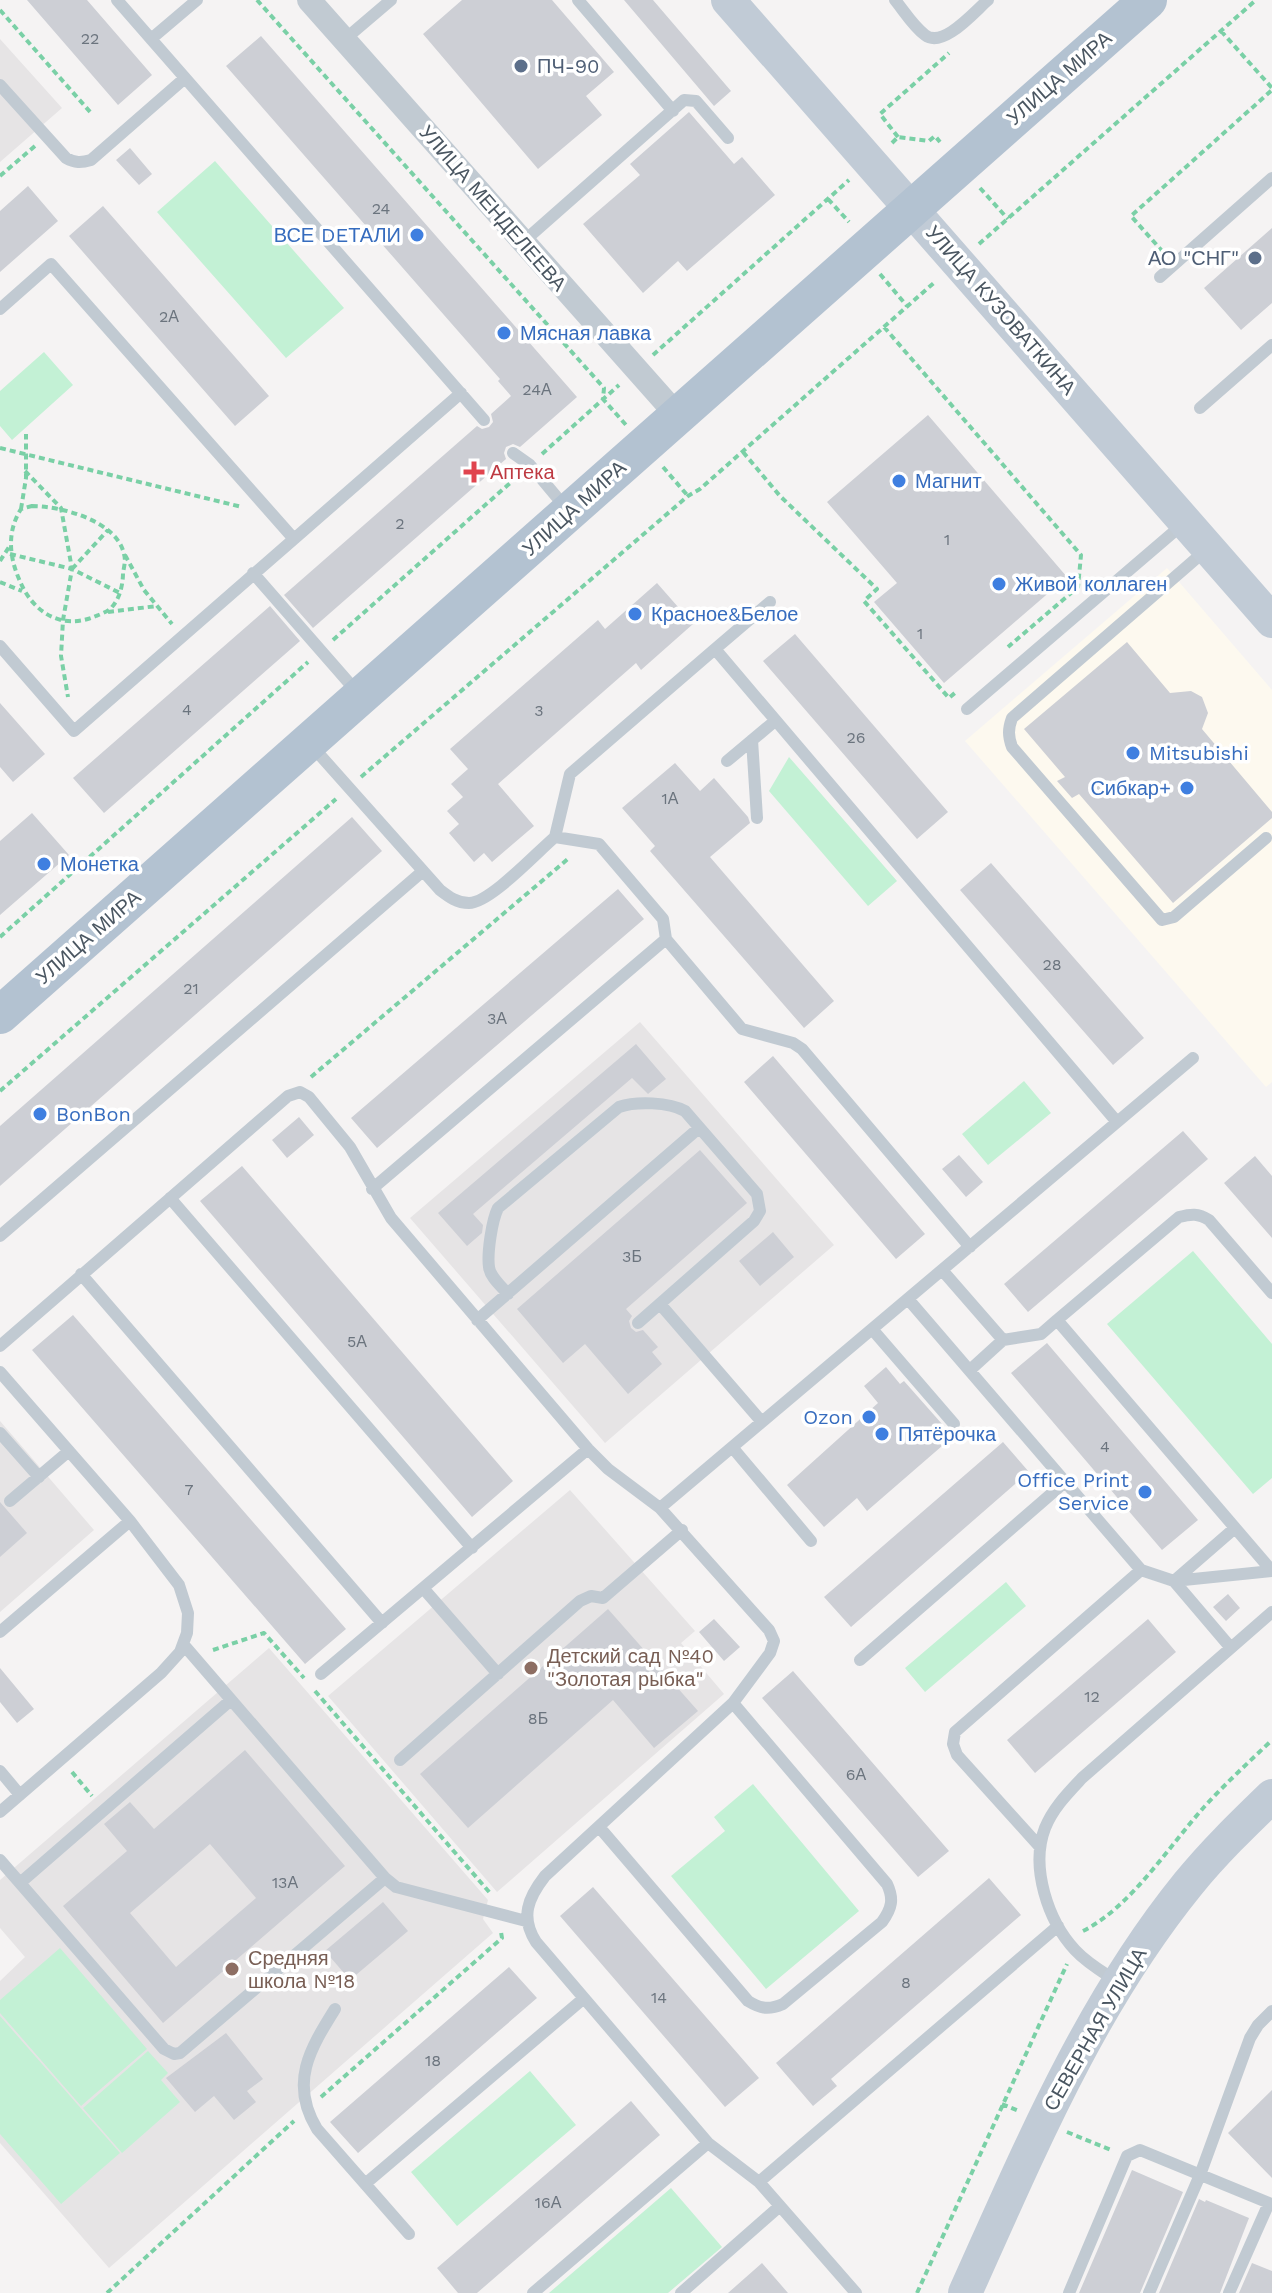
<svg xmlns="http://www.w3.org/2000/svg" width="1272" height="2293" font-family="'Work Sans',sans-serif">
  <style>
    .commercial { fill: #fdf9ef }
    .education { fill: #e6e4e5 }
    .green { fill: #c3f1d5 }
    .building { fill: #cdcfd5; fill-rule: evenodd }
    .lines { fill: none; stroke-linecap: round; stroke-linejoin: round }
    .path { stroke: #7ad0a6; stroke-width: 4; stroke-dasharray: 6 4; stroke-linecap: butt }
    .lane { stroke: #c1cad2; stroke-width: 12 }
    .street { stroke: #c1cad2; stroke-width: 24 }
    .secondary { stroke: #c1cbd6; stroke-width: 34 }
    .primary { stroke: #b3c2d1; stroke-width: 38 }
    .service-dot { fill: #5c6f8a; stroke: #fff; stroke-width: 3 }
    .shop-dot { fill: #3f7fe0; stroke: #fff; stroke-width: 3 }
    .health-dot { fill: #e0444e; stroke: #fff; stroke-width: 3 }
    .education-dot { fill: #8d6e63; stroke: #fff; stroke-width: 3 }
    .labels { text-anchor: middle; stroke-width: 7; stroke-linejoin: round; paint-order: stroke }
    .number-label { font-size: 16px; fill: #6b747e }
    .service-label { font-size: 20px; fill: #4e5e75; stroke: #fff; text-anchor: start }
    .street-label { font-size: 20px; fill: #4a5661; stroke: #fff }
    .shop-label { font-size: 20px; fill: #366cbe; stroke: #fff; text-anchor: start }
    .health-label { font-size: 20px; fill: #be3a42; stroke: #fff; text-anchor: start }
    .education-label { font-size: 20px; fill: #785e54; stroke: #fff; text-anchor: start }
  </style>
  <rect width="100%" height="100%" fill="#f5f3f3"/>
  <path class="commercial" d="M 1167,568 L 1272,690 L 1272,1082 L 1266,1087 L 965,741 Z"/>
  <path class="education" d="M 0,39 L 62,108 L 0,162 Z
    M 640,1022 L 834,1245 L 605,1443 L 410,1218 Z
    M 0,1421 L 94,1530 L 0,1612 Z
    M 570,1490 L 695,1631 L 681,1643 L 724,1694 L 497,1892 L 328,1696 Z
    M 269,1648 L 488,1900 L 483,1919 L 493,1933 L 109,2268 L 0,2143 L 0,1981 L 25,1957 L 0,1928 L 0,1880 Z"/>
  <path class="green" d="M 215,161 L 344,308 L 286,358 L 157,212 Z
    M 44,352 L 73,385 L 12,440 L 0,426 L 0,391 Z
    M 789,757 L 897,881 L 868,906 L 769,791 Z
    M 1024,1081 L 1051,1113 L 988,1165 L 962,1134 Z
    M 1193,1251 L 1272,1344 L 1272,1478 L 1253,1494 L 1107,1324 Z
    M 1006,1582 L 1026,1606 L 925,1692 L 905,1668 Z
    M 753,1784 L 859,1911 L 766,1989 L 671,1876 L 725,1831 L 714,1817 Z
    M 60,1948 L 147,2049 L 81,2106 L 0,2013 L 0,2000 Z
    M 0,2016 L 120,2153 L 61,2204 L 0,2134 Z
    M 148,2051 L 168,2073 L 161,2080 L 180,2102 L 122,2153 L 83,2108 Z
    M 530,2071 L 576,2125 L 457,2226 L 411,2172 Z
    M 671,2188 L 722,2247 L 668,2293 L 549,2293 Z"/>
  <path class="building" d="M 27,0 L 87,0 L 152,75 L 118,105 Z
    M 462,0 L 552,0 L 614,72 L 586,96 L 602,115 L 538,169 L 423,34 Z
    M 624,0 L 653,0 L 731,91 L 714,106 Z
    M 261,36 L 577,397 L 520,447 L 513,444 L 506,447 L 504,453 L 506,459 L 313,628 L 284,595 L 477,426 L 482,429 L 489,427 L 493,422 L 491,414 L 511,396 L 498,381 L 500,379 L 226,66 Z
    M 689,112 L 734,164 L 742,157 L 775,195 L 687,271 L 678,261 L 643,293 L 583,224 L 640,175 L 630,164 Z
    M 130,148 L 152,174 L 139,185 L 116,160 Z
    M 28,186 L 58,221 L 0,272 L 0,211 Z
    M 103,206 L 269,396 L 235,426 L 69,236 Z
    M 1272,228 L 1272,303 L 1241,330 L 1204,288 Z
    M 928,415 L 1067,577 L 944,683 L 874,602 L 897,583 L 827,502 Z
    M 657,583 L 693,624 L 641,670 L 636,663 L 498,784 L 534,826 L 492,862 L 484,853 L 474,862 L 449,833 L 459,824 L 447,811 L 463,797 L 451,784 L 468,769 L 450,749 L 598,620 L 605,629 Z
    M 270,606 L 300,641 L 104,813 L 73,778 Z
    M 795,634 L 948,812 L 917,839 L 763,661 Z
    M 1127,642 L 1170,693 L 1191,691 L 1202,697 L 1208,713 L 1202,729 L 1272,812 L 1272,818 L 1173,903 L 1079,794 L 1072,798 L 1057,781 L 1065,777 L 1024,729 Z
    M 0,703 L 45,754 L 13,782 L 0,767 Z
    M 675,763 L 700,791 L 714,778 L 748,817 L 750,823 L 710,857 L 834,1001 L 804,1028 L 650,851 L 655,846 L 622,808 Z
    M 32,813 L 69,855 L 0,915 L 0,841 Z
    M 352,817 L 382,851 L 0,1186 L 0,1126 Z
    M 991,863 L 1144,1038 L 1113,1065 L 960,890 Z
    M 618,889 L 644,919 L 377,1148 L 351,1118 Z
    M 636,1044 L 666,1079 L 648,1094 L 632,1078 L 473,1214 L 483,1225 L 482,1233 L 467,1246 L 438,1213 Z
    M 773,1056 L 925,1234 L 896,1259 L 744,1082 Z
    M 299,1117 L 314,1135 L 287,1158 L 272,1140 Z
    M 1183,1131 L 1208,1159 L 1028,1312 L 1004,1284 Z
    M 700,1150 L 747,1203 L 626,1309 L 632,1316 L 629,1321 L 631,1328 L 636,1332 L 643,1330 L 658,1347 L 652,1352 L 662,1364 L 628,1394 L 585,1344 L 563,1363 L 517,1309 Z
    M 959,1155 L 983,1182 L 966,1197 L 942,1169 Z
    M 1255,1156 L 1272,1176 L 1272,1238 L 1224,1183 Z
    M 242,1166 L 513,1481 L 472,1517 L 200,1201 Z
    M 773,1232 L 794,1257 L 760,1286 L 739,1261 Z
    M 73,1315 L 346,1629 L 305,1664 L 32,1350 Z
    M 1047,1343 L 1198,1520 L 1162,1550 L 1011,1373 Z
    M 886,1367 L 900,1384 L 904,1381 L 942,1424 L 932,1433 L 942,1446 L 867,1511 L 857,1498 L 824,1527 L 787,1485 L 878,1403 L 864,1386 Z
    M 1003,1442 L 1029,1472 L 851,1627 L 824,1597 Z
    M 0,1502 L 27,1533 L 0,1557 Z
    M 1228,1594 L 1240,1608 L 1226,1621 L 1213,1607 Z
    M 608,1609 L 698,1711 L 654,1748 L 613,1700 L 468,1828 L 420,1774 Z
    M 714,1619 L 740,1647 L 724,1661 L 699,1632 Z
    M 1148,1619 L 1176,1652 L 1035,1773 L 1007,1740 Z
    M 0,1668 L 34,1709 L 17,1723 L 0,1702 Z
    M 793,1671 L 949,1851 L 918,1877 L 762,1698 Z
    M 245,1750 L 345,1866 L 163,2023 L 63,1906 L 127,1851 L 104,1824 L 130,1802 L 154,1829 ZM 210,1844 L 256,1898 L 176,1967 L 130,1913 Z
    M 989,1878 L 1021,1915 L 831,2079 L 837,2086 L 813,2106 L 776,2063 Z
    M 593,1887 L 759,2078 L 725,2107 L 560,1916 Z
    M 383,1902 L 408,1931 L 350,1980 L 325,1951 Z
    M 509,1967 L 537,1998 L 358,2153 L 330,2122 Z
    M 226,2033 L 263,2079 L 247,2091 L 256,2102 L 234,2120 L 214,2096 L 195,2112 L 166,2078 Z
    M 1272,2090 L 1272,2178 L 1228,2133 Z
    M 631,2101 L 660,2135 L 477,2293 L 458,2293 L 437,2268 Z
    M 1132,2170 L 1183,2192 L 1140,2293 L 1079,2293 Z
    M 1199,2199 L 1205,2202 L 1206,2200 L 1249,2218 L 1220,2293 L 1159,2293 Z
    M 762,2263 L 788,2293 L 728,2293 Z
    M 1252,2263 L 1272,2271 L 1272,2293 L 1239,2293 Z"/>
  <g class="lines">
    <path class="path" d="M 257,0 L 604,388 L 603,399 L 626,425
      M 0,10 L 91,113
      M 1221,31 L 1272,88
      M 898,137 L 880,114 L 949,53
      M 892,143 L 898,137 L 929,141 L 935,136 L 940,142
      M 0,176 L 35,146
      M 980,188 L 1008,219
      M 828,199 L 849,222
      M 979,244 L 1256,0
      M 1163,252 L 1131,216 L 1272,90
      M 880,274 L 907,306
      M 884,327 L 1081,555 L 1078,587 L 1008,647
      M 653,355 L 849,180
      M 0,448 L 242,507
      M 743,452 L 780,496 L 877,589 L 864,601 L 949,698 L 956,692
      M 542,454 L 619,385
      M 663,467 L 688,496
      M 25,471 L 61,508 L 72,569 L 63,620 L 61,656 L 68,697
      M 32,506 C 61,506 117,521 124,554 C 126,560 124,567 123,573 C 123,584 120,598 112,607 C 109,611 101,614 96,616 C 61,631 32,612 19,579 C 9,556 7,531 21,509 Z
      M 21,509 L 26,478 L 26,434
      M 10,554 L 72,569 L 120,593
      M 125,555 L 144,590 L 172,624
      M 0,561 L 9,547
      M 72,569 L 108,530
      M 0,582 L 22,591
      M 108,612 L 157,606
      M 333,640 L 518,476
      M 361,777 L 688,496 L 700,489 L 936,281
      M 0,937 L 308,662
      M 311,1077 L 569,858
      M 0,1091 L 336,799
      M 213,1650 L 264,1633 L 304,1678
      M 315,1691 L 490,1893
      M 72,1772 L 92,1796
      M 1083,1931 C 1131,1907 1169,1846 1205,1806 C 1226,1783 1249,1762 1272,1740
      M 321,2097 L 502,1938 L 501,1932
      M 1002,2104 L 1019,2111
      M 1067,2132 L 1111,2150
      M 107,2293 L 294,2121
      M 917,2293 L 1067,1964"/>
    <path class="lane" d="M 117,0 L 484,420
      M 578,0 L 673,111
      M 895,0 C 904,11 913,26 925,35 C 943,49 974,12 988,0
      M 151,39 L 197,0
      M 344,40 L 391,0
      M 0,85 L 66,158 C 75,163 81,163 91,160 L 185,78
      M 523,242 L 684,100 L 696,101 L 728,138
      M 1160,277 L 1272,178
      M 0,309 L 51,264 L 294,539 L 74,731 L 0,646
      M 1200,408 L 1272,345
      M 513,453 L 530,465 L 566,508
      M 294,539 L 461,393
      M 1206,550 L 1012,718 C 1008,729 1008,736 1012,747 L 1162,920 L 1174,917 L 1266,838
      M 253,573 L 357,692
      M 715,649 L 770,602
      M 967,709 L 1183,524
      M 752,740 L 757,818
      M 311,745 L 440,890 C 449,897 457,903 469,903 C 490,903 537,852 555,837 L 599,844 L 663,919 L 666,939 L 742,1029 L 793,1043 L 802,1049 L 970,1247
      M 727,761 L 775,721
      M 555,837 L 570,774 L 715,649 L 1117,1122
      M 372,1189 L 666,939
      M 170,1198 L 472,1548
      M 0,1236 L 423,871
      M 942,1270 L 1003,1340 L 1041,1334 L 1057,1320 L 1272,1571
      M 81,1274 L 382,1623
      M 508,1294 C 501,1286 490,1277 489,1267 C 487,1253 492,1220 498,1208 L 619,1107 C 636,1101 669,1102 685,1111 L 757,1194 L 760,1211 L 754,1221 L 638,1323
      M 908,1299 L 1141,1570 L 1174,1581 L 1272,1571
      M 660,1304 L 762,1422
      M 477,1320 L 699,1128
      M 1057,1320 L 1179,1217 C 1191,1214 1198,1213 1209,1220 L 1272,1293
      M 872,1329 L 954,1424
      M 0,1346 L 288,1096 L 300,1092 L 309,1097 L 350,1147 L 391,1218 L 588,1449 L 608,1469 L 660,1508 L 769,1630 L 774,1641 L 770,1653 L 733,1703 L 545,1876 C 528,1898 520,1917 536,1942 L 708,2143 L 759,2182 L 856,2293
      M 970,1370 L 1003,1340
      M 0,1372 L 130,1521 L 179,1585 L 188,1613 L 187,1633 L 180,1652 L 161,1673 L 0,1812
      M 0,1433 L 39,1477
      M 732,1447 L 811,1541
      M 10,1501 L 69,1451
      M 660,1508 L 1193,1058
      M 423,1588 L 498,1674
      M 0,1632 L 130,1521
      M 183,1644 L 385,1878
      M 1231,1648 L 1174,1581 L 1235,1528
      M 860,1660 L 1065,1482
      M 321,1674 L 588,1449
      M 400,1760 L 580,1601 L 591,1596 L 603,1598 L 682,1530
      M 0,1771 L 20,1795
      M 600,1828 L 748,2001 C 761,2009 769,2010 783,2004 L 882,1922 C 892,1908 894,1899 887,1884 L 733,1703
      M 1040,1847 L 957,1755 L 953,1744 L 955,1732 L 1141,1570
      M 0,1860 L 164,2049 L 174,2054 L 180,2053 L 385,1878 L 396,1887 L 526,1921
      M 20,1883 L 231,1700
      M 1115,1980 C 1101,1971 1087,1963 1075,1950 C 1048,1921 1030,1867 1045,1828 C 1053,1808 1068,1793 1082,1778 L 1272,1612
      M 335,2009 C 310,2049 289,2083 317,2129 L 409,2234
      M 759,2182 L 1058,1926
      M 365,2184 L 583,1999
      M 533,2293 L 708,2143
      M 681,2293 L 780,2206
      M 1069,2293 L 1127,2156 L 1140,2150 L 1269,2203 L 1229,2293
      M 1149,2293 L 1200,2175 L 1250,2038 L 1258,2025 L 1272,2011"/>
    <path class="street" d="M 309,0 L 677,415"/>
    <path class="secondary" d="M 728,0 L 1272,621
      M 965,2293 C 1029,2151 1089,2006 1188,1884 C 1214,1852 1243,1824 1272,1796"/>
    <path class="primary" d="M 0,1015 L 1148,0"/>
  </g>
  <g class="service-dot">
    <circle cx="521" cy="66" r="8"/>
    <circle cx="1255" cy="258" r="8"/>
  </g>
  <g class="shop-dot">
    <circle cx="417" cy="235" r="8"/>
    <circle cx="504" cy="333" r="8"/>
    <circle cx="899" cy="481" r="8"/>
    <circle cx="999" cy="584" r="8"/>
    <circle cx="635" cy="614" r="8"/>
    <circle cx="1133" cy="753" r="8"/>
    <circle cx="1187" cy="788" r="8"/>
    <circle cx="44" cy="864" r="8"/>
    <circle cx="40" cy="1114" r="8"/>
    <circle cx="869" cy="1417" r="8"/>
    <circle cx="882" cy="1434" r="8"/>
    <circle cx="1145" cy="1492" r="8"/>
  </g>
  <path class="health-dot" d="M470 460h8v8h8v8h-8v8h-8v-8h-8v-8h8z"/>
  <g class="education-dot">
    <circle cx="531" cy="1668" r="8"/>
    <circle cx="232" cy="1969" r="8"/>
  </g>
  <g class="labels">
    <g class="number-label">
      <text x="90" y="44">22</text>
      <text x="381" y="214">24</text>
      <text x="169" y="322">2А</text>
      <text x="537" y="395">24А</text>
      <text x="400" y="529">2</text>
      <text x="947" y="545">1</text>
      <text x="920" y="639">1</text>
      <text x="187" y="715">4</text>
      <text x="539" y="716">3</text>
      <text x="856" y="743">26</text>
      <text x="670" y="804">1А</text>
      <text x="1052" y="970">28</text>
      <text x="191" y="994">21</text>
      <text x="497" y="1024">3А</text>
      <text x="632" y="1262">3Б</text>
      <text x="357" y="1347">5А</text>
      <text x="1105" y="1452">4</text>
      <text x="189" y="1495">7</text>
      <text x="1092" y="1702">12</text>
      <text x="538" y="1724">8Б</text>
      <text x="856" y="1780">6А</text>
      <text x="285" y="1888">13А</text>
      <text x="906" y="1988">8</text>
      <text x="659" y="2003">14</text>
      <text x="433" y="2066">18</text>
      <text x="548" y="2208">16А</text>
    </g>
    <g class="service-label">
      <text x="537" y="73">ПЧ-90</text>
      <text x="1239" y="265" text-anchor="end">АО "СНГ"</text>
    </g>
    <g class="street-label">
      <text transform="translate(1059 78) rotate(-41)" y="7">УЛИЦА МИРА</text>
      <text transform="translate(493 208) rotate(49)" y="7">УЛИЦА МЕНДЕЛЕЕВА</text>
      <text transform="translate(1001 310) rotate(49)" y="7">УЛИЦА КУЗОВАТКИНА</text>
      <text transform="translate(574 508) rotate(-42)" y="7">УЛИЦА МИРА</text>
      <text transform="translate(88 937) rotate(-41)" y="7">УЛИЦА МИРА</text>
      <text transform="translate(1095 2029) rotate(-60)" y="7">СЕВЕРНАЯ УЛИЦА</text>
    </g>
    <g class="shop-label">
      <text x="401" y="242" text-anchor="end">ВСЕ DEТАЛИ</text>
      <text x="520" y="340">Мясная лавка</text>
      <text x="915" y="488">Магнит</text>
      <text x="1015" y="591">Живой коллаген</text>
      <text x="651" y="621">Красное&amp;Белое</text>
      <text x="1149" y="760">Mitsubishi</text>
      <text x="1171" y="795" text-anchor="end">Сибкар+</text>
      <text x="60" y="871">Монетка</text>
      <text x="56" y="1121">BonBon</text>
      <text x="853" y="1424" text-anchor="end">Ozon</text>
      <text x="898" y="1441">Пятёрочка</text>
      <text x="1129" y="1487" text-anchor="end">Office Print<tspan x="1129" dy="23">Service</tspan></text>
    </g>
    <g class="health-label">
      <text x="490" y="479">Аптека</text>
    </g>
    <g class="education-label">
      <text x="547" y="1663">Детский сад №40<tspan x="547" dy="23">"Золотая рыбка"</tspan></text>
      <text x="248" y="1965">Средняя<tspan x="248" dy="23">школа №18</tspan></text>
    </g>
  </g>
</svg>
